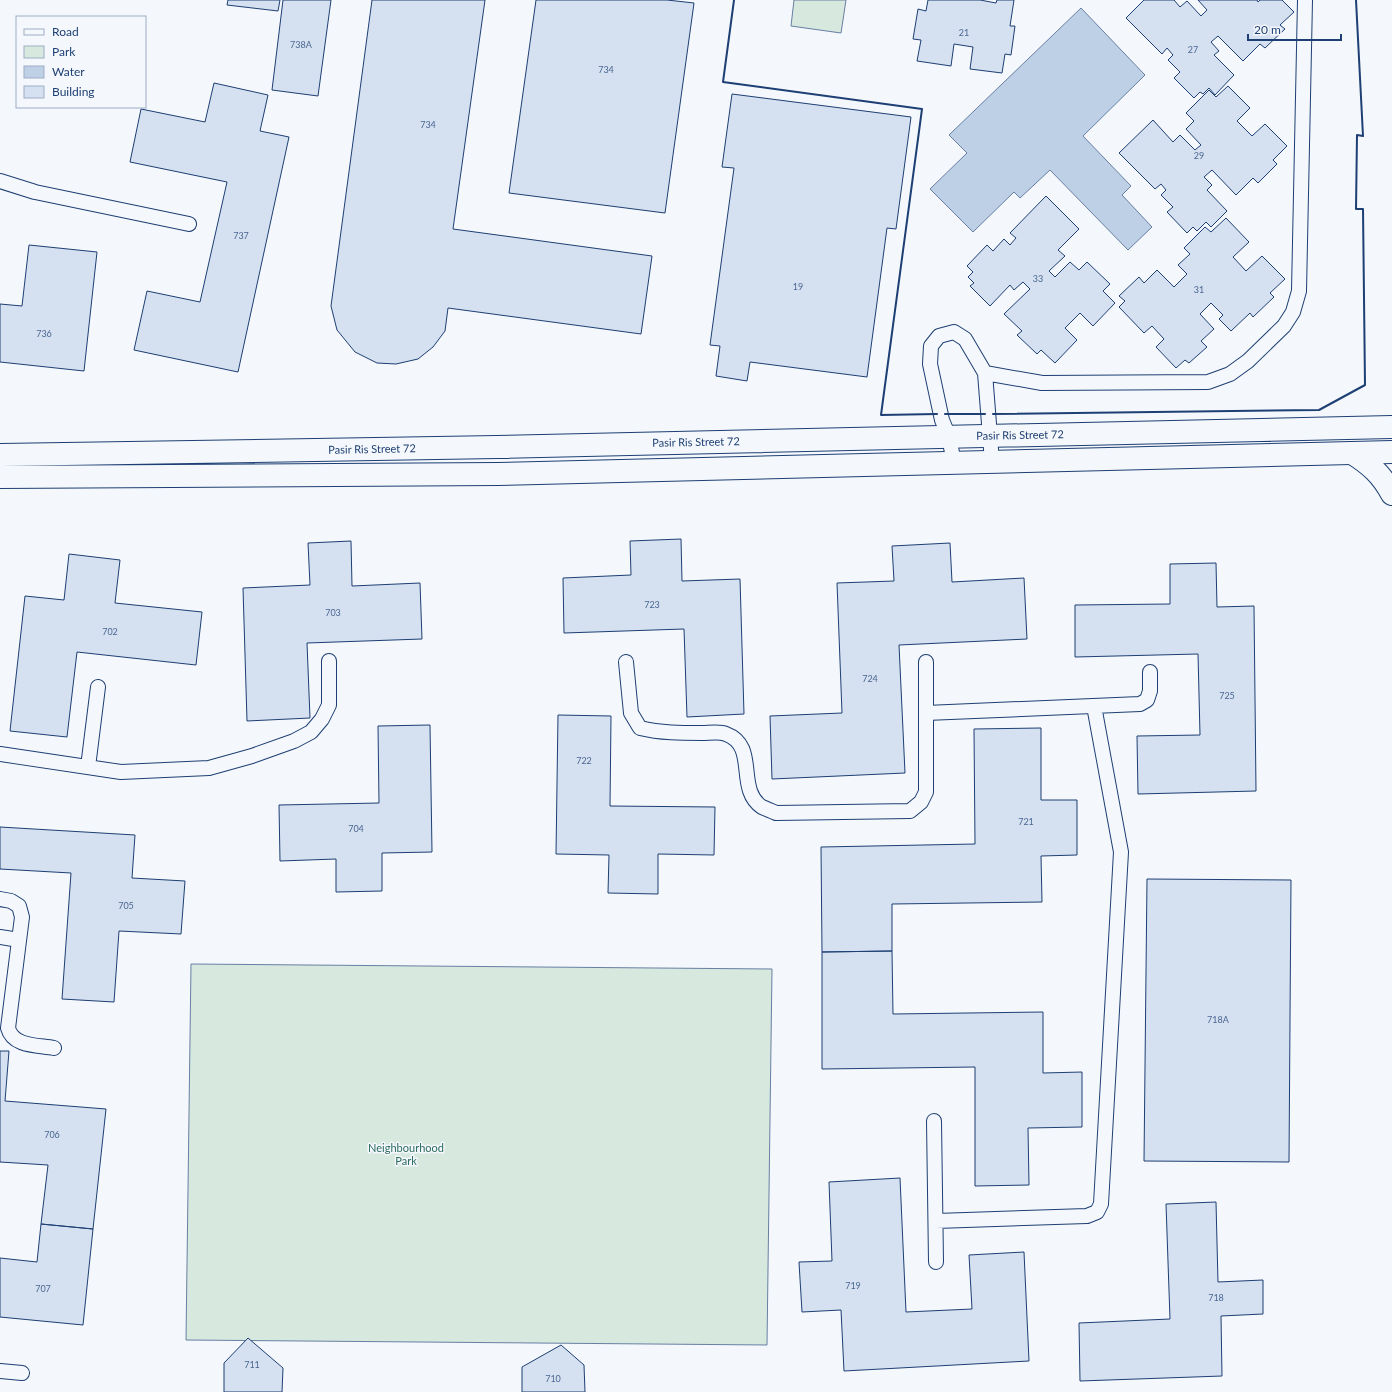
<svg xmlns="http://www.w3.org/2000/svg" width="1392" height="1392" font-family="Lato,sans-serif">
  <style>
    .green { fill: #d7e8df; stroke: #687fa3 }
    .water { fill: #bed0e5; stroke: #687fa3 }
    .building { fill: #d5e0f0; stroke: #1d3f73 }
    .lines { fill: none; stroke-linecap: round; stroke-linejoin: round }
    .service-casing { stroke: #1d3f73; stroke-width: 16 }
    .minor-casing { stroke: #1d3f73; stroke-width: 24 }
    .primary-casing { stroke: #1d3f73; stroke-width: 24 }
    .service { stroke: #f4f7fb; stroke-width: 14 }
    .minor { stroke: #f4f7fb; stroke-width: 22 }
    .primary { stroke: #f4f7fb; stroke-width: 22 }
    .wall { stroke: #1d3f73; stroke-width: 2 }
    .labels { text-anchor: middle; stroke-width: 3; stroke-linejoin: round; paint-order: stroke }
    .number-label { font-size: 9px; fill: #4b6792 }
    .street-label { font-size: 11px; fill: #1d3f73; stroke: #f4f7fb }
    .park-label { font-size: 11px; fill: #2c6c60; stroke: #f4f7fb }
  </style>
  <rect width="100%" height="100%" fill="#f4f7fb"/>
  <path class="green" d="M 794,0 L 846,0 L 841,33 L 791,26 Z
    M 191,964 L 772,969 L 767,1345 L 186,1340 Z"/>
  <path class="water" d="M 1081,8 L 1145,75 L 1083,136 L 1131,186 L 1122,195 L 1152,227 L 1128,250 L 1050,170 L 1020,198 L 1014,192 L 973,232 L 930,189 L 967,153 L 949,135 Z"/>
  <path class="building" d="M 228,0 L 280,0 L 278,11 L 227,5 Z
    M 283,0 L 331,0 L 318,96 L 272,90 Z
    M 372,0 L 485,0 L 453,229 L 652,256 L 641,334 L 448,308 L 445,331 L 433,347 L 418,359 L 396,364 L 377,363 L 355,352 L 337,330 L 331,306 Z
    M 536,0 L 667,0 L 694,3 L 665,213 L 509,193 Z
    M 928,0 L 980,0 L 996,3 L 997,0 L 1014,0 L 1010,26 L 1015,26 L 1011,55 L 1005,54 L 1002,73 L 970,69 L 973,47 L 954,44 L 951,66 L 917,61 L 921,40 L 913,39 L 918,9 L 926,11 Z
    M 1144,0 L 1174,0 L 1180,7 L 1187,1 L 1201,16 L 1207,10 L 1198,0 L 1257,0 L 1258,2 L 1260,0 L 1282,0 L 1294,12 L 1280,25 L 1285,29 L 1265,48 L 1260,44 L 1243,61 L 1218,36 L 1211,42 L 1219,51 L 1214,55 L 1234,75 L 1215,95 L 1209,88 L 1203,94 L 1200,92 L 1194,98 L 1174,78 L 1180,72 L 1168,60 L 1173,55 L 1167,48 L 1162,54 L 1126,18 Z
    M 214,83 L 268,95 L 260,131 L 289,137 L 238,372 L 134,350 L 147,291 L 200,302 L 227,182 L 130,162 L 141,109 L 205,122 Z
    M 1228,86 L 1250,108 L 1237,121 L 1252,136 L 1265,124 L 1287,146 L 1273,160 L 1277,164 L 1258,183 L 1253,178 L 1236,195 L 1212,170 L 1204,177 L 1212,185 L 1207,190 L 1227,211 L 1211,227 L 1206,222 L 1197,231 L 1193,227 L 1187,233 L 1167,212 L 1173,207 L 1161,195 L 1166,190 L 1161,184 L 1155,189 L 1119,153 L 1153,120 L 1173,142 L 1180,135 L 1195,150 L 1201,145 L 1186,129 L 1194,121 L 1186,113 L 1209,90 L 1216,97 Z
    M 732,94 L 911,117 L 896,229 L 887,228 L 867,377 L 750,362 L 747,381 L 716,376 L 720,346 L 710,345 L 734,168 L 722,167 Z
    M 1046,196 L 1079,229 L 1058,250 L 1065,256 L 1049,271 L 1055,277 L 1070,262 L 1079,270 L 1087,262 L 1110,284 L 1103,291 L 1115,303 L 1093,326 L 1080,313 L 1065,328 L 1077,340 L 1055,363 L 1041,350 L 1037,354 L 1017,335 L 1022,331 L 1004,314 L 1030,289 L 1023,282 L 1014,290 L 1010,285 L 990,306 L 970,286 L 974,283 L 968,277 L 973,272 L 967,266 L 987,245 L 993,251 L 1004,239 L 1010,245 L 1016,238 L 1010,233 Z
    M 1226,218 L 1249,242 L 1233,257 L 1246,271 L 1262,256 L 1285,279 L 1270,293 L 1274,297 L 1253,317 L 1250,313 L 1231,331 L 1219,319 L 1223,315 L 1211,303 L 1200,314 L 1214,329 L 1201,341 L 1207,347 L 1189,363 L 1185,360 L 1176,368 L 1156,347 L 1164,339 L 1152,326 L 1144,333 L 1119,307 L 1125,301 L 1119,296 L 1139,277 L 1144,283 L 1157,270 L 1174,287 L 1187,274 L 1178,265 L 1190,254 L 1184,248 L 1205,227 L 1211,232 Z
    M 29,245 L 97,252 L 84,371 L 0,362 L 0,304 L 22,306 Z
    M 681,539 L 682,581 L 740,579 L 744,714 L 687,717 L 684,629 L 564,633 L 563,578 L 631,575 L 630,541 Z
    M 351,541 L 352,586 L 420,583 L 422,639 L 307,643 L 310,718 L 247,721 L 243,588 L 310,585 L 308,543 Z
    M 950,543 L 952,582 L 1024,578 L 1027,639 L 899,645 L 905,773 L 772,779 L 770,716 L 842,713 L 837,583 L 894,581 L 892,546 Z
    M 69,554 L 120,560 L 115,603 L 202,612 L 196,665 L 77,652 L 67,737 L 10,731 L 25,596 L 64,600 Z
    M 1216,563 L 1217,607 L 1254,606 L 1256,791 L 1138,794 L 1137,736 L 1200,735 L 1198,654 L 1075,657 L 1075,605 L 1170,604 L 1170,564 Z
    M 558,715 L 611,716 L 610,806 L 715,807 L 714,855 L 658,854 L 658,894 L 608,893 L 609,855 L 556,854 Z
    M 430,725 L 432,852 L 382,853 L 382,891 L 336,892 L 336,859 L 280,861 L 279,805 L 379,803 L 378,726 Z
    M 1041,728 L 1041,800 L 1077,800 L 1077,855 L 1041,856 L 1042,902 L 892,904 L 892,951 L 822,952 L 821,847 L 975,844 L 974,729 Z
    M 0,827 L 135,835 L 132,878 L 185,881 L 181,934 L 119,931 L 114,1002 L 62,999 L 71,873 L 0,869 Z
    M 1147,879 L 1291,880 L 1289,1162 L 1144,1161 Z
    M 892,951 L 893,1014 L 1043,1012 L 1043,1073 L 1082,1072 L 1082,1127 L 1028,1128 L 1029,1185 L 975,1186 L 975,1067 L 822,1069 L 822,952 Z
    M 0,1051 L 9,1051 L 5,1101 L 106,1109 L 93,1229 L 41,1224 L 48,1165 L 0,1162 Z
    M 900,1178 L 906,1312 L 972,1309 L 969,1255 L 1024,1252 L 1029,1361 L 844,1371 L 841,1310 L 802,1312 L 799,1262 L 832,1261 L 829,1182 Z
    M 1216,1202 L 1218,1282 L 1263,1280 L 1263,1314 L 1221,1316 L 1222,1376 L 1080,1381 L 1079,1323 L 1170,1319 L 1166,1204 Z
    M 41,1224 L 93,1229 L 83,1325 L 0,1317 L 0,1258 L 37,1262 Z
    M 248,1338 L 283,1368 L 282,1392 L 224,1392 L 224,1363 Z
    M 561,1345 L 584,1365 L 585,1392 L 522,1392 L 522,1367 Z"/>
  <g class="lines">
    <g class="service-casing">
      <path id="service" d="M 0,181 L 35,192 L 189,224
        M 985,373 L 1042,383 L 1208,382 L 1230,374 L 1248,361 L 1284,326 L 1293,312 L 1299,291 L 1305,0
        M 954,463 L 949,437 L 942,420 L 930,364 L 931,346 L 939,336 L 954,332 L 965,339 L 985,373 L 992,462
        M 626,662 L 631,713 L 640,728 C 661,733 681,733 702,733 C 709,733 720,731 726,734 C 759,746 735,789 762,807 C 766,809 772,811 776,813 L 910,811 L 921,802 L 926,792 L 926,662
        M 926,713 L 1140,704 L 1147,700 L 1150,691 L 1150,672
        M 0,754 L 121,772 L 209,768 L 252,756 L 294,741 L 311,732 L 322,719 L 329,705 L 329,661
        M 88,767 L 98,687
        M 0,899 L 11,901 L 19,906 L 22,917 L 8,1028 C 13,1047 38,1045 54,1048
        M 0,937 L 19,940
        M 934,1121 L 936,1262
        M 936,1221 L 1087,1216 L 1097,1212 L 1101,1204 L 1121,852 L 1094,706
        M 0,1371 L 22,1373"/>
    </g>
    <g class="minor-casing">
      <path id="minor" d="M 0,455 L 497,447 L 1392,427
        M 0,477 L 498,474 L 1392,452"/>
    </g>
    <g class="primary-casing">
      <path id="primary" d="M 1352,453 C 1370,464 1382,475 1392,494"/>
    </g>
    <use href="#service" class="service"/>
    <use href="#minor" class="minor"/>
    <use href="#primary" class="primary"/>
    <path class="wall" d="M 734,0 L 723,82 L 922,109 L 881,415 L 937,414
      M 945,414 L 985,414
      M 993,414 L 1319,410 L 1365,385 L 1363,209 L 1356,209 L 1357,135 L 1363,136 L 1356,0"/>
  </g>
  <g class="labels">
    <g class="number-label">
      <text x="964" y="36">21</text>
      <text x="301" y="48">738A</text>
      <text x="1193" y="53">27</text>
      <text x="606" y="73">734</text>
      <text x="428" y="128">734</text>
      <text x="1199" y="159">29</text>
      <text x="241" y="239">737</text>
      <text x="1038" y="282">33</text>
      <text x="798" y="290">19</text>
      <text x="1199" y="293">31</text>
      <text x="44" y="337">736</text>
      <text x="652" y="608">723</text>
      <text x="333" y="616">703</text>
      <text x="110" y="635">702</text>
      <text x="870" y="682">724</text>
      <text x="1227" y="699">725</text>
      <text x="584" y="764">722</text>
      <text x="1026" y="825">721</text>
      <text x="356" y="832">704</text>
      <text x="126" y="909">705</text>
      <text x="1218" y="1023">718A</text>
      <text x="52" y="1138">706</text>
      <text x="853" y="1289">719</text>
      <text x="43" y="1292">707</text>
      <text x="1216" y="1301">718</text>
      <text x="252" y="1368">711</text>
      <text x="553" y="1382">710</text>
    </g>
    <g class="street-label">
      <text transform="translate(1020 435) rotate(-1)" y="4">Pasir Ris Street 72</text>
      <text transform="translate(696 442) rotate(-1)" y="4">Pasir Ris Street 72</text>
      <text transform="translate(372 449) rotate(-1)" y="4">Pasir Ris Street 72</text>
    </g>
    <g class="park-label">
      <text x="406" y="1152">Neighbourhood<tspan x="406" dy="13">Park</tspan></text>
    </g>
  </g>
  <rect x="16" y="16" width="130" height="92" fill="#f4f7fb" stroke="#9eadc5"/>
  <rect x="24" y="29" width="20" height="6" fill="#f4f7fb" stroke="#9eadc5"/>
  <text x="52" y="36" font-size="12" fill="#1d3f73">Road</text>
  <rect x="24" y="46" width="20" height="12" fill="#d7e8df" stroke="#9eadc5"/>
  <text x="52" y="56" font-size="12" fill="#1d3f73">Park</text>
  <rect x="24" y="66" width="20" height="12" fill="#bed0e5" stroke="#9eadc5"/>
  <text x="52" y="76" font-size="12" fill="#1d3f73">Water</text>
  <rect x="24" y="86" width="20" height="12" fill="#d5e0f0" stroke="#9eadc5"/>
  <text x="52" y="96" font-size="12" fill="#1d3f73">Building</text>
  <path d="M1248 34v6h93v-6" fill="none" stroke="#1d3f73" stroke-width="2"/>
  <text x="1254" y="34" font-size="12" fill="#1d3f73" stroke="#f4f7fb" stroke-width="3" paint-order="stroke">20 m</text>
</svg>
